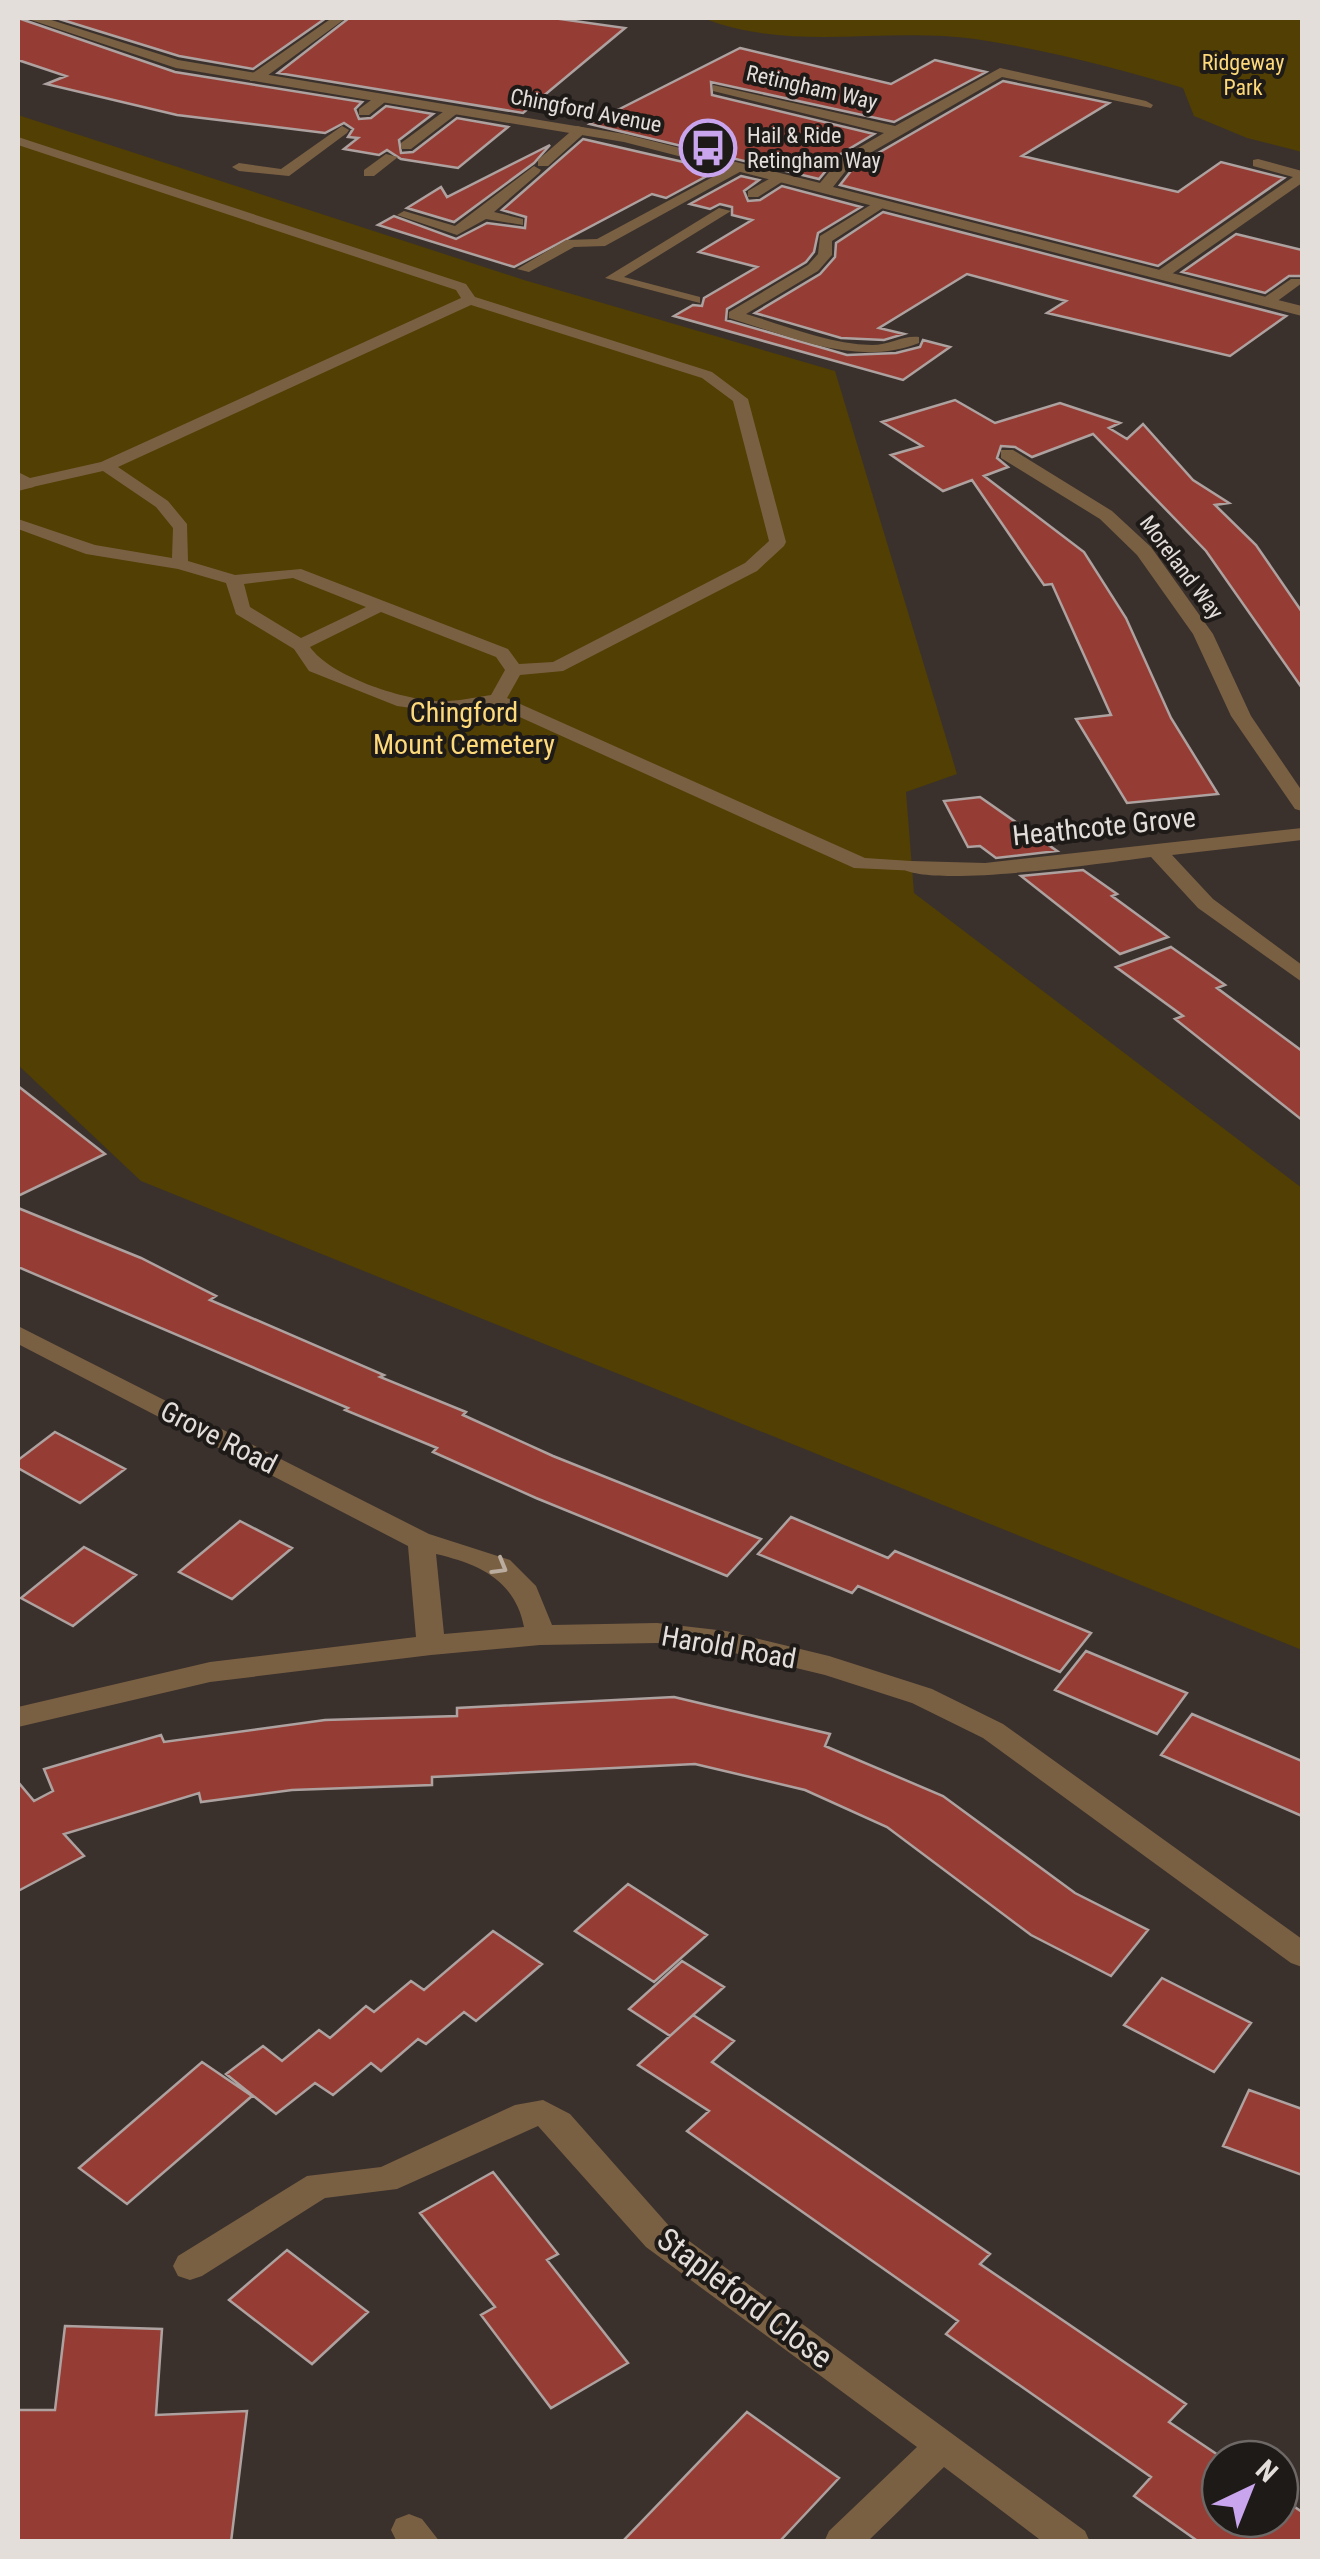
<svg xmlns="http://www.w3.org/2000/svg" width="1320" height="2559" font-family="'Roboto Condensed',sans-serif">
  <style>
    .green { fill: #513f03 }
    .building { fill: #953d34; stroke: #aea2a0; stroke-width: 2.5 }
    .lines { fill: none; stroke-linecap: round; stroke-linejoin: round }
    .lane { fill: #7a6043; fill-rule: evenodd }
    .street { fill: #7a6043; fill-rule: evenodd }
    .oneway { stroke: #baac9e }
    .labels { text-anchor: middle; stroke-width: 8; stroke-linejoin: round; paint-order: stroke }
    .far-park-label { font-size: 22px; fill: #fdd97a; stroke: #1e1a18 }
    .far-street-label { font-size: 22px; fill: #e4dedb; stroke: #1e1a18 }
    .far-poi-label { font-size: 22px; fill: #e4dedb; stroke: #1e1a18; text-anchor: start }
    .park-label { font-size: 28px; fill: #fdd97a; stroke: #1e1a18 }
    .street-label { font-size: 28px; fill: #e4dedb; stroke: #1e1a18 }
    .near-street-label { font-size: 32px; fill: #e4dedb; stroke: #1e1a18 }
  </style>
  <rect width="100%" height="100%" fill="#3a312d"/>
  <path class="green" d="M 703,18 L 1302,18 L 1302,152 L 1247,138 L 1194,116 L 1183,88 C 1117,68 1043,49 975,39 C 883,26 792,53 703,18 Z
    M 18,115 L 524,280 L 835,371 L 957,774 L 906,792 L 914,893 L 1302,1188 L 1302,1650 L 141,1181 L 18,1065 Z"/>
  <path class="building" d="M 18,18 L 175,72 L 362,102 L 355,109 L 359,119 L 371,118 L 386,106 L 433,114 L 399,140 L 401,153 L 413,152 L 457,118 L 508,127 L 458,168 L 401,159 L 387,150 L 379,155 L 344,149 L 358,138 L 348,137 L 353,129 L 344,123 L 325,133 L 177,115 L 46,84 L 66,76 L 18,60 Z
    M 56,18 L 326,18 L 253,69 L 179,56 Z
    M 349,18 L 553,18 L 625,28 L 523,113 L 278,73 Z
    M 740,48 L 891,84 L 935,60 L 986,72 L 894,122 L 711,82 L 712,95 L 874,134 L 839,155 L 819,179 L 590,124 Z
    M 1003,81 L 1109,103 L 1022,156 L 1178,192 L 1221,162 L 1284,178 L 1158,266 L 840,185 L 854,167 Z
    M 583,139 L 718,170 L 666,198 L 652,194 L 514,267 L 378,225 L 394,216 L 456,239 L 487,223 L 525,228 L 526,217 L 502,210 Z
    M 550,145 L 534,163 L 454,222 L 407,208 L 441,187 L 447,197 Z
    M 741,176 L 759,180 L 744,191 L 748,201 L 760,200 L 782,186 L 861,207 L 818,233 L 814,252 L 806,262 L 727,309 L 726,320 L 847,355 L 896,353 L 920,347 L 923,340 L 950,347 L 903,380 L 674,316 L 693,305 L 702,306 L 704,298 L 757,267 L 699,252 L 752,220 L 732,215 L 732,207 L 720,204 L 710,209 L 690,204 Z
    M 883,212 L 1286,316 L 1230,356 L 1047,313 L 1066,301 L 967,274 L 879,328 L 904,334 L 884,340 L 841,338 L 755,313 L 820,274 L 835,257 L 836,243 Z
    M 1236,234 L 1302,250 L 1302,276 L 1289,276 L 1265,293 L 1182,272 Z
    M 955,400 L 995,423 L 1060,403 L 1120,423 L 1109,428 L 1127,439 L 1143,424 L 1193,480 L 1229,503 L 1215,505 L 1256,545 L 1302,612 L 1302,688 L 1206,551 L 1093,434 L 1032,457 L 1015,447 L 1001,446 L 997,458 L 1008,467 L 984,476 L 1084,552 L 1126,618 L 1171,718 L 1218,794 L 1127,803 L 1076,719 L 1111,715 L 1052,584 L 1044,585 L 972,480 L 943,491 L 891,455 L 922,446 L 882,422 Z
    M 980,797 L 1057,851 L 996,858 L 980,846 L 968,847 L 944,801 Z
    M 1083,870 L 1117,894 L 1112,896 L 1168,937 L 1120,954 L 1021,876 Z
    M 1171,947 L 1225,985 L 1217,988 L 1302,1051 L 1302,1120 L 1175,1019 L 1183,1016 L 1116,967 Z
    M 18,1086 L 105,1154 L 18,1196 Z
    M 18,1208 L 141,1258 L 216,1296 L 210,1300 L 384,1375 L 380,1377 L 466,1412 L 463,1415 L 553,1456 L 761,1539 L 727,1576 L 536,1498 L 433,1452 L 437,1448 L 345,1410 L 348,1408 L 18,1267 Z
    M 55,1432 L 125,1469 L 80,1503 L 18,1468 L 18,1460 Z
    M 791,1517 L 888,1558 L 895,1551 L 1091,1633 L 1060,1672 L 858,1586 L 852,1593 L 758,1554 Z
    M 240,1521 L 292,1548 L 232,1599 L 179,1572 Z
    M 84,1547 L 136,1575 L 73,1626 L 21,1598 Z
    M 1086,1651 L 1187,1693 L 1157,1734 L 1055,1690 Z
    M 674,1697 L 830,1734 L 825,1746 L 943,1796 L 1075,1893 L 1148,1930 L 1111,1976 L 1031,1935 L 887,1827 L 805,1790 L 695,1764 L 432,1777 L 432,1785 L 292,1790 L 201,1802 L 199,1793 L 64,1834 L 84,1856 L 18,1891 L 18,1782 L 34,1801 L 53,1791 L 44,1769 L 102,1752 L 161,1735 L 164,1742 L 325,1720 L 457,1716 L 457,1708 Z
    M 1192,1714 L 1302,1761 L 1302,1816 L 1161,1755 Z
    M 628,1884 L 707,1935 L 654,1982 L 575,1931 Z
    M 493,1931 L 542,1964 L 476,2021 L 464,2012 L 426,2044 L 418,2039 L 381,2071 L 371,2063 L 333,2095 L 315,2083 L 276,2114 L 226,2074 L 263,2046 L 282,2061 L 319,2030 L 330,2038 L 366,2006 L 374,2012 L 411,1981 L 424,1990 Z
    M 682,1961 L 724,1987 L 670,2036 L 629,2009 Z
    M 1162,1978 L 1251,2023 L 1214,2072 L 1124,2025 Z
    M 693,2015 L 734,2041 L 712,2062 L 990,2254 L 980,2264 L 1186,2404 L 1169,2422 L 1224,2459 L 1220,2459 L 1220,2519 L 1280,2519 L 1280,2497 L 1302,2512 L 1302,2542 L 1199,2542 L 1134,2496 L 1151,2477 L 946,2334 L 958,2321 L 687,2131 L 709,2111 L 638,2065 Z
    M 202,2062 L 252,2096 L 127,2204 L 79,2168 Z
    M 1249,2090 L 1302,2109 L 1302,2175 L 1223,2146 Z
    M 493,2172 L 558,2254 L 547,2260 L 628,2363 L 551,2408 L 481,2315 L 495,2307 L 420,2213 Z
    M 287,2250 L 368,2312 L 312,2364 L 229,2300 Z
    M 65,2326 L 162,2329 L 156,2415 L 247,2411 L 231,2542 L 18,2542 L 18,2410 L 55,2410 Z
    M 747,2412 L 839,2478 L 779,2542 L 622,2542 Z"/>
  <g class="lines">
    <path class="lane" d="M 332,18 L 346,18 L 260,81 L 250,81 L 250,75 Z
      M 378,95 L 390,98 L 369,115 L 359,115 L 359,109 Z
      M 451,106 L 463,109 L 411,149 L 401,149 L 401,143 Z
      M 342,126 L 349,130 L 347,133 L 289,176 L 239,171 L 232,167 L 239,163 L 281,169 Z
      M 577,126 L 589,129 L 548,166 L 538,166 L 538,160 Z
      M 18,137 L 466,284 L 475,297 L 712,372 L 748,399 L 786,542 L 784,546 L 757,571 L 563,671 L 520,675 L 507,698 L 865,858 L 911,861 L 921,867 L 918,871 L 854,868 L 495,706 L 440,712 L 397,706 L 309,671 L 294,649 L 236,614 L 226,583 L 178,569 L 86,554 L 18,529 L 18,519 L 95,545 L 172,558 L 173,528 L 156,507 L 103,471 L 28,488 L 18,484 L 18,472 L 30,478 L 101,462 L 461,298 L 456,290 L 18,145 ZM 471,305 L 702,378 L 733,401 L 769,541 L 745,563 L 553,662 L 519,664 L 508,649 L 301,569 L 235,575 L 188,561 L 187,524 L 168,501 L 118,467 ZM 293,578 L 366,607 L 301,638 L 250,607 L 244,584 ZM 381,612 L 496,657 L 505,670 L 491,695 C 473,698 454,702 436,701 C 401,699 330,676 310,647 Z
      M 386,154 L 398,157 L 374,176 L 364,176 L 364,170 Z
      M 1258,159 L 1302,171 L 1302,183 L 1166,278 L 1156,278 L 1156,272 L 1293,177 L 1253,166 L 1253,160 Z
      M 735,165 L 747,168 L 605,246 L 574,247 L 529,272 L 517,269 L 566,240 L 597,239 Z
      M 534,166 L 541,170 L 539,173 L 494,212 L 523,219 L 523,225 L 486,219 L 457,235 L 397,215 L 404,211 L 455,226 Z
      M 776,175 L 788,178 L 758,197 L 748,197 L 748,191 Z
      M 877,201 L 889,204 L 832,241 L 832,255 L 818,271 L 746,314 C 787,326 829,344 872,345 C 889,345 904,335 919,337 L 919,343 C 856,368 790,336 729,318 L 729,312 L 808,265 L 818,254 L 820,236 Z
      M 719,208 L 731,211 L 624,277 L 700,297 L 700,303 L 605,278 Z
      M 1291,279 L 1301,279 L 1302,283 L 1272,305 L 1262,305 L 1262,299 Z"/>
    <path class="street" d="M 25,18 L 45,18 L 178,60 L 624,134 L 820,183 L 841,158 L 884,133 L 713,91 L 713,85 L 895,126 L 1000,68 L 1146,101 L 1153,105 L 1151,108 L 1002,77 L 851,164 L 833,187 L 1302,306 L 1302,316 L 624,142 L 176,68 Z
      M 1001,450 L 1013,450 L 1112,511 L 1151,547 L 1213,634 L 1251,716 L 1302,791 L 1302,811 L 1295,809 L 1231,716 L 1193,634 L 1137,555 L 1100,519 L 1001,458 Z
      M 28,478 L 34,479 L 34,487 L 18,491 L 18,480 Z
      M 1302,828 L 1302,840 L 1172,855 L 1213,899 L 1302,965 L 1302,982 L 1198,908 L 1151,857 C 1110,862 925,890 900,867 L 911,861 L 985,863 Z
      M 18,1326 L 429,1534 L 510,1560 L 536,1586 L 552,1625 L 657,1623 L 726,1631 L 829,1656 L 932,1689 L 1003,1724 L 1302,1939 L 1302,1967 L 1291,1963 L 983,1738 L 912,1703 L 825,1675 L 726,1651 L 657,1643 L 540,1645 L 431,1655 L 210,1682 L 18,1727 L 18,1707 L 210,1662 L 416,1637 L 408,1546 L 18,1344 ZM 436,1554 C 479,1564 515,1580 524,1627 L 444,1634 Z
      M 543,2100 L 570,2114 L 670,2227 L 1085,2531 L 1090,2542 L 1043,2542 L 944,2467 L 867,2542 L 824,2542 L 829,2531 L 917,2447 L 646,2247 L 538,2126 L 397,2189 L 325,2198 L 202,2276 L 190,2280 L 178,2276 L 173,2266 L 178,2256 L 307,2176 L 381,2167 L 515,2105 Z
      M 409,2514 L 422,2519 L 440,2542 L 397,2542 L 391,2530 L 396,2519 Z"/>
  </g>
  <defs><path id="oneway-chevron" d="M-2-3.5L2.5 0L-2 3.5" fill="none" stroke-width="1.6" stroke-linecap="round" stroke-linejoin="round" transform="scale(2.5)"/></defs>
  <use class="oneway" href="#oneway-chevron" transform="translate(500 1567) rotate(30)"/>
  <defs>
    <g id="bus-ring" transform="scale(2.875)"><circle r="9.5" fill="#1e1a18" stroke="#c9a5ee" stroke-width="1.5"/><path d="M-5-6H5V4H4V6H2V4H-2V6H-4V4H-5ZM-3.5-4V0h7V-4ZM-3.5 1.2v1.5H-2V1.2ZM2 1.2v1.5H3.5V1.2Z" fill="#c9a5ee"/></g>
  </defs>
  <g fill-rule="evenodd">
    <use href="#bus-ring" x="708" y="148"/>
  </g>
  <g class="labels">
    <g class="far-park-label">
      <text x="1243" y="70">Ridgeway<tspan x="1243" dy="25">Park</tspan></text>
    </g>
    <g class="far-street-label">
      <text transform="translate(812 87) rotate(13)" y="8">Retingham Way</text>
      <text transform="translate(586 110) rotate(11)" y="8">Chingford Avenue</text>
      <text transform="translate(1182 567) rotate(53)" y="8">Moreland Way</text>
    </g>
    <g class="far-poi-label">
      <text x="747" y="143">Hail &amp; Ride<tspan x="747" dy="25">Retingham Way</tspan></text>
    </g>
    <g class="park-label">
      <text x="464" y="722">Chingford<tspan x="464" dy="32">Mount Cemetery</tspan></text>
    </g>
    <g class="street-label">
      <text transform="translate(1104 826) rotate(-6)" y="10">Heathcote Grove</text>
      <text transform="translate(219 1437) rotate(27)" y="10">Grove Road</text>
      <text transform="translate(729 1647) rotate(10)" y="10">Harold Road</text>
    </g>
    <g class="near-street-label">
      <text transform="translate(745 2298) rotate(37)" y="11">Stapleford Close</text>
    </g>
  </g>
  <rect width="1320" height="2559" fill="none" stroke="#e4dedb" stroke-width="40"/>
  <g transform="translate(1250 2489) rotate(43)"><circle r="48" fill="#1e1a18" stroke="#6d6866" stroke-width="2.5"/>
  <path d="M0-8L18 38L0 25L-18 38Z" fill="#c9a5ee"/>
  <text y="-15" font-size="28" font-weight="bold" text-anchor="middle" fill="#e4dedb">N</text>
  </g>
</svg>
